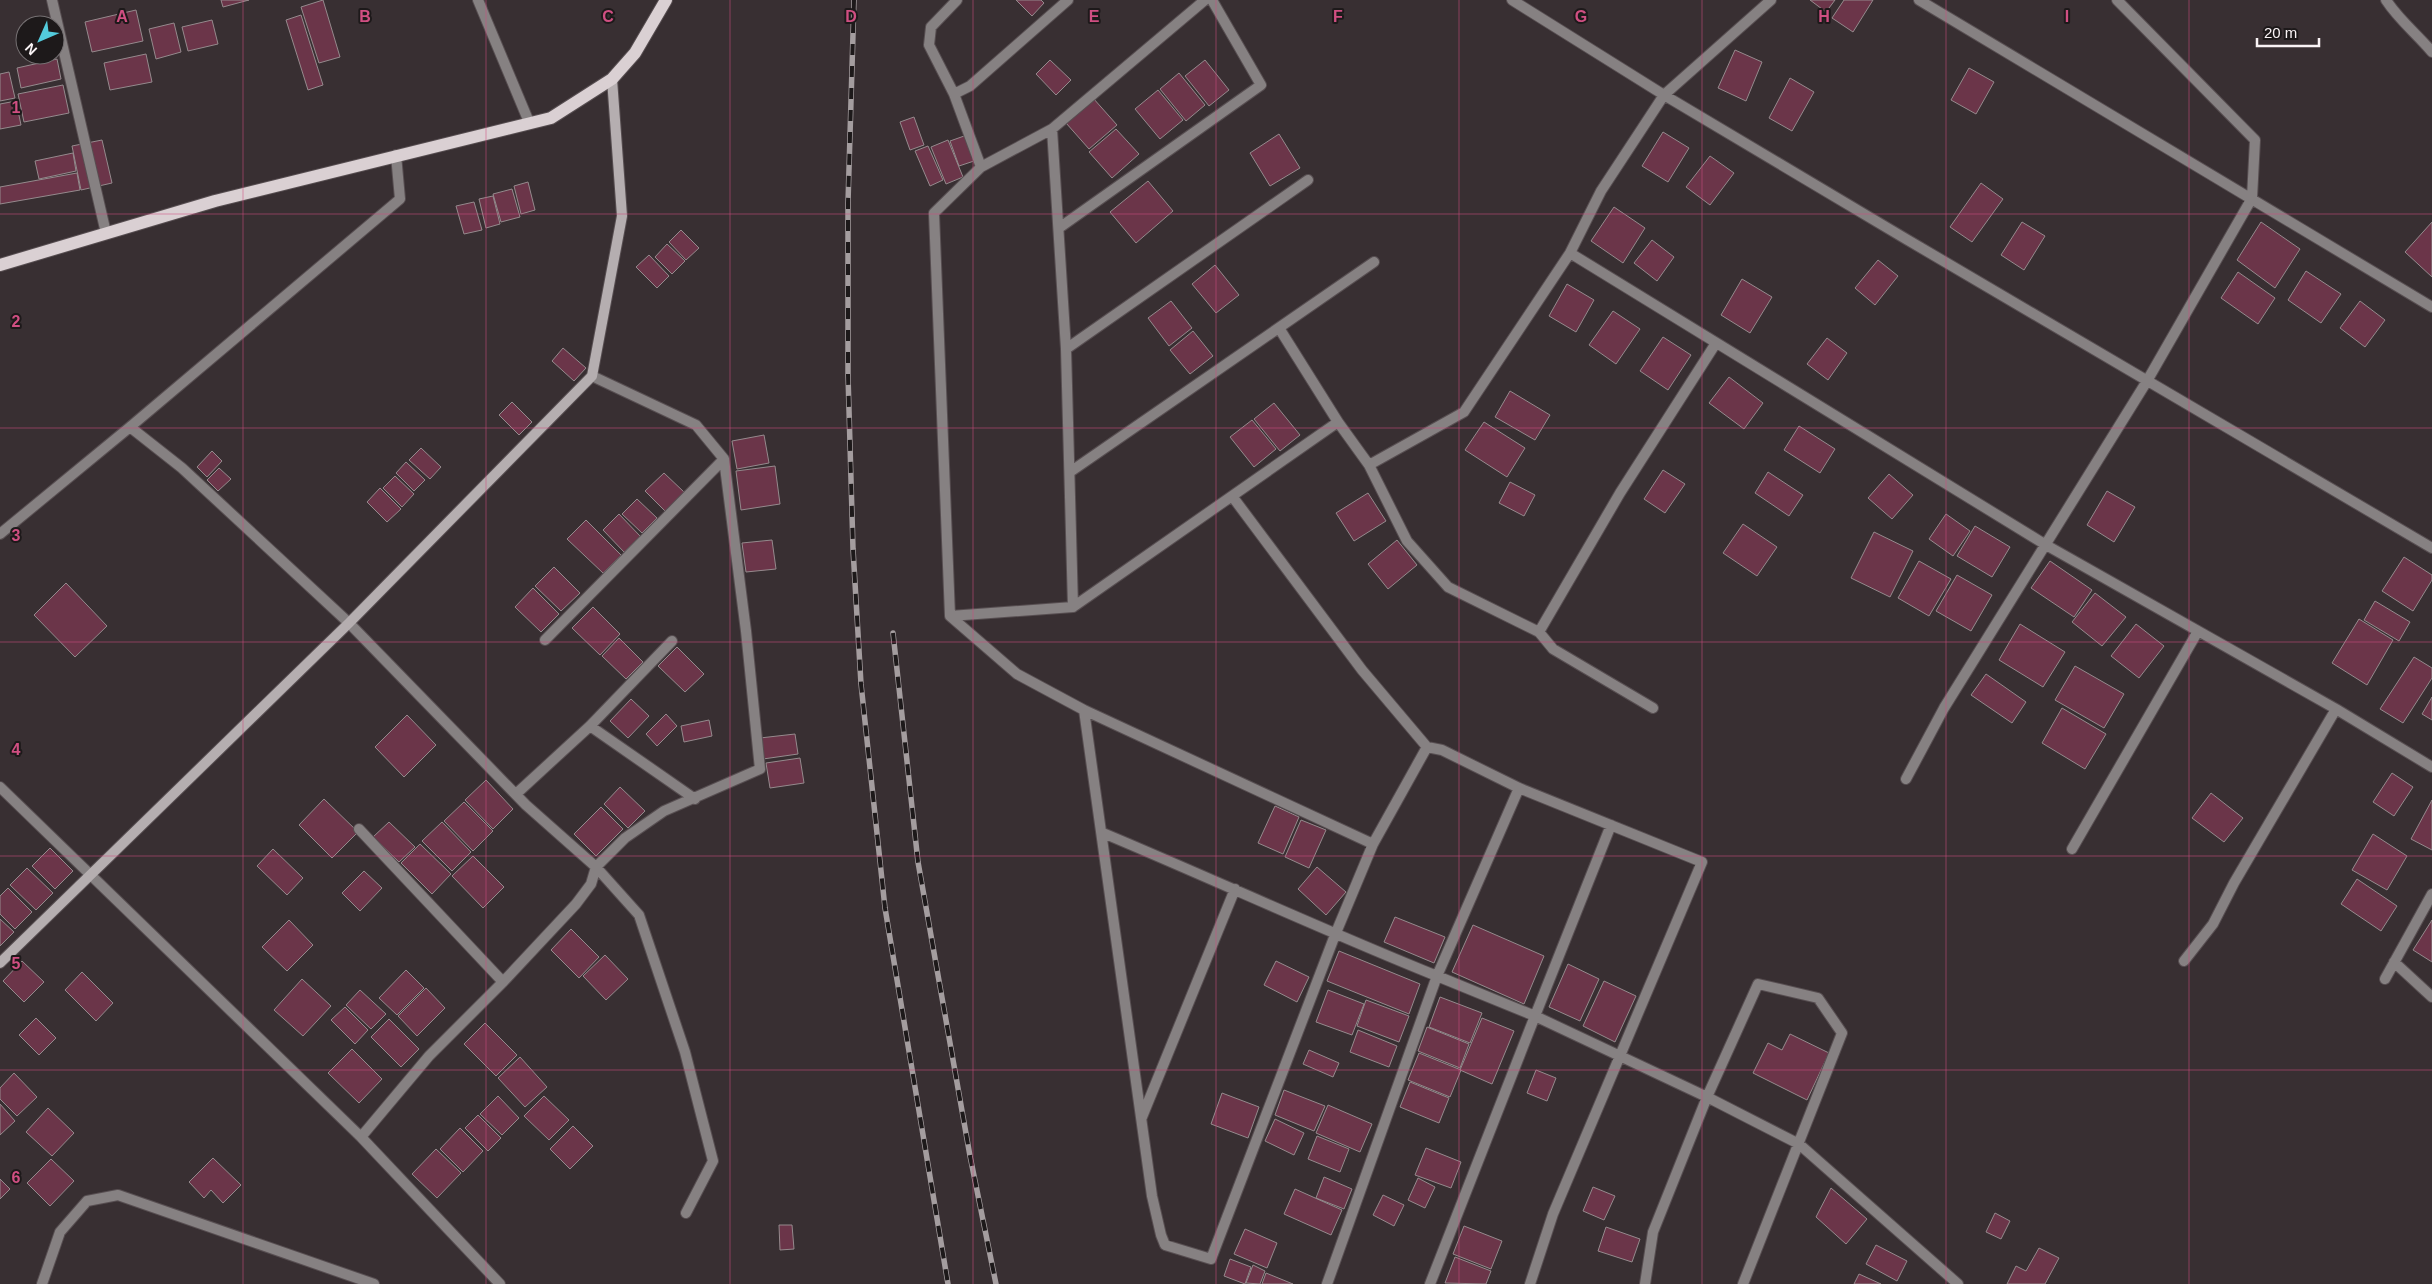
<svg xmlns="http://www.w3.org/2000/svg" width="2432" height="1284" font-family="Arial,sans-serif">
  <style>
    .building { fill: #6b3549; stroke: #958a8d }
    .lines { fill: none; stroke-linecap: round; stroke-linejoin: round }
    .street-casing { stroke: #574e51; stroke-width: 12 }
    .secondary-casing { stroke: #574e51; stroke-width: 12 }
    .primary-casing { stroke: #574e51; stroke-width: 14 }
    .street { stroke: #868182; stroke-width: 10 }
    .secondary { stroke: #b5aeb0; stroke-width: 10 }
    .primary { stroke: #dad0d3; stroke-width: 12 }
    .rail-casing { stroke: #a49d9f; stroke-width: 5.5 }
    .rail { stroke: #1d191a; stroke-width: 4; stroke-dasharray: 11; stroke-linecap: butt }
    .grid { fill: none; stroke: #d04f82; stroke-width: 1; stroke-opacity: 0.55 }
    .grid-label { font-size: 16px; text-anchor: middle; font-weight: bold; fill: #d04f82; stroke: #1d191a; stroke-width: 4; stroke-linejoin: round; paint-order: stroke }
  </style>
  <rect width="100%" height="100%" fill="#382f32"/>
  <path class="building" d="M 221,0 L 249,0 L 223,7 Z
    M 323,0 L 340,57 L 319,63 L 301,7 Z
    M 1016,0 L 1041,0 L 1044,3 L 1032,16 Z
    M 1810,0 L 1835,0 L 1826,12 Z
    M 1844,0 L 1873,0 L 1853,32 L 1832,18 Z
    M 136,10 L 143,41 L 92,52 L 85,22 Z
    M 301,15 L 323,85 L 308,90 L 286,20 Z
    M 212,20 L 218,44 L 188,51 L 182,27 Z
    M 174,23 L 181,52 L 156,59 L 149,29 Z
    M 1735,50 L 1762,62 L 1746,101 L 1718,88 Z
    M 146,54 L 152,82 L 110,90 L 104,63 Z
    M 57,59 L 61,79 L 21,88 L 17,68 Z
    M 1050,60 L 1071,80 L 1056,95 L 1036,74 Z
    M 1205,60 L 1229,90 L 1209,106 L 1185,76 Z
    M 1969,68 L 1994,82 L 1976,114 L 1951,100 Z
    M 9,72 L 15,98 L 0,101 L 0,74 Z
    M 1179,73 L 1205,105 L 1186,121 L 1160,89 Z
    M 1790,78 L 1814,92 L 1792,131 L 1769,118 Z
    M 63,85 L 69,113 L 24,122 L 18,94 Z
    M 1158,90 L 1183,120 L 1160,139 L 1135,109 Z
    M 1093,98 L 1117,125 L 1089,149 L 1066,123 Z
    M 16,101 L 21,125 L 0,129 L 0,104 Z
    M 914,117 L 924,145 L 910,150 L 900,122 Z
    M 1116,129 L 1139,154 L 1112,178 L 1089,152 Z
    M 1663,132 L 1689,148 L 1668,182 L 1642,166 Z
    M 1279,134 L 1300,168 L 1270,186 L 1250,153 Z
    M 967,135 L 977,160 L 959,166 L 950,141 Z
    M 102,140 L 112,183 L 81,190 L 72,146 Z
    M 948,140 L 963,177 L 946,184 L 931,147 Z
    M 928,146 L 943,180 L 930,186 L 915,151 Z
    M 73,153 L 76,171 L 39,179 L 35,161 Z
    M 1710,156 L 1734,173 L 1710,205 L 1686,187 Z
    M 77,173 L 80,190 L 0,204 L 0,187 Z
    M 1148,181 L 1173,211 L 1136,243 L 1110,212 Z
    M 528,182 L 535,210 L 521,214 L 514,186 Z
    M 1981,183 L 2003,199 L 1972,242 L 1950,227 Z
    M 512,189 L 520,217 L 501,222 L 493,194 Z
    M 493,196 L 500,224 L 486,228 L 479,199 Z
    M 474,202 L 482,230 L 464,234 L 456,206 Z
    M 1614,207 L 1645,228 L 1623,263 L 1591,241 Z
    M 2022,222 L 2045,236 L 2024,270 L 2001,255 Z
    M 2261,222 L 2300,249 L 2275,288 L 2237,260 Z
    M 2432,222 L 2432,277 L 2405,252 Z
    M 681,230 L 699,248 L 686,260 L 669,242 Z
    M 1652,240 L 1674,257 L 1657,281 L 1634,263 Z
    M 667,244 L 685,261 L 672,274 L 655,257 Z
    M 649,255 L 669,276 L 657,288 L 636,267 Z
    M 1878,260 L 1898,276 L 1875,305 L 1855,288 Z
    M 1215,265 L 1239,295 L 1216,313 L 1192,284 Z
    M 2306,271 L 2341,294 L 2321,323 L 2288,300 Z
    M 2238,272 L 2275,298 L 2258,324 L 2221,298 Z
    M 1742,279 L 1772,297 L 1750,333 L 1721,315 Z
    M 1567,284 L 1594,300 L 1576,332 L 1549,316 Z
    M 1171,301 L 1192,328 L 1169,346 L 1148,318 Z
    M 2360,301 L 2385,320 L 2365,347 L 2340,328 Z
    M 1613,311 L 1640,329 L 1616,364 L 1589,345 Z
    M 1193,331 L 1213,356 L 1190,374 L 1170,350 Z
    M 1663,337 L 1691,355 L 1668,390 L 1640,371 Z
    M 1827,338 L 1847,353 L 1828,380 L 1807,364 Z
    M 563,348 L 586,368 L 574,381 L 552,361 Z
    M 1729,377 L 1763,403 L 1744,429 L 1709,403 Z
    M 1510,391 L 1550,415 L 1535,440 L 1495,417 Z
    M 512,402 L 532,422 L 519,435 L 499,415 Z
    M 1274,403 L 1300,435 L 1280,451 L 1254,419 Z
    M 1252,420 L 1276,449 L 1254,467 L 1230,437 Z
    M 1484,422 L 1525,448 L 1507,477 L 1465,450 Z
    M 1799,426 L 1835,449 L 1820,473 L 1784,450 Z
    M 764,435 L 769,463 L 737,469 L 732,441 Z
    M 421,448 L 441,467 L 430,479 L 409,460 Z
    M 212,451 L 222,461 L 207,477 L 197,467 Z
    M 406,462 L 425,480 L 414,491 L 396,473 Z
    M 775,466 L 780,504 L 741,510 L 736,471 Z
    M 219,468 L 231,479 L 218,491 L 207,480 Z
    M 1663,470 L 1685,484 L 1665,513 L 1644,499 Z
    M 1768,472 L 1803,495 L 1789,516 L 1755,493 Z
    M 664,473 L 684,492 L 665,511 L 645,491 Z
    M 1889,474 L 1913,495 L 1892,519 L 1868,498 Z
    M 395,476 L 414,494 L 402,507 L 383,488 Z
    M 1510,482 L 1535,495 L 1524,516 L 1499,503 Z
    M 380,488 L 401,509 L 387,522 L 367,502 Z
    M 2107,491 L 2135,507 L 2114,542 L 2087,525 Z
    M 1368,493 L 1386,521 L 1354,541 L 1336,513 Z
    M 637,499 L 657,518 L 642,533 L 622,514 Z
    M 619,514 L 640,536 L 624,552 L 603,530 Z
    M 1946,514 L 1970,531 L 1953,556 L 1929,539 Z
    M 586,520 L 621,555 L 603,573 L 567,539 Z
    M 1743,524 L 1777,547 L 1757,576 L 1723,553 Z
    M 1975,526 L 2010,547 L 1992,577 L 1957,556 Z
    M 1874,532 L 1913,551 L 1890,597 L 1851,578 Z
    M 772,540 L 776,569 L 746,572 L 742,543 Z
    M 1397,540 L 1417,565 L 1388,589 L 1368,564 Z
    M 2404,557 L 2432,575 L 2432,580 L 2413,611 L 2382,591 Z
    M 1919,561 L 1951,579 L 1929,616 L 1898,598 Z
    M 2050,561 L 2092,590 L 2074,617 L 2031,588 Z
    M 554,567 L 580,593 L 561,611 L 535,586 Z
    M 1957,575 L 1992,595 L 1971,631 L 1936,611 Z
    M 66,583 L 107,626 L 75,657 L 34,615 Z
    M 533,588 L 559,614 L 541,632 L 515,607 Z
    M 2095,593 L 2126,617 L 2102,646 L 2072,622 Z
    M 2375,601 L 2410,622 L 2399,641 L 2364,620 Z
    M 593,607 L 620,634 L 600,655 L 572,628 Z
    M 2359,619 L 2393,640 L 2367,685 L 2332,663 Z
    M 2020,624 L 2065,652 L 2043,687 L 1999,660 Z
    M 2136,624 L 2164,646 L 2139,678 L 2111,656 Z
    M 619,638 L 643,662 L 626,679 L 602,656 Z
    M 677,647 L 704,674 L 685,692 L 658,666 Z
    M 2414,657 L 2432,668 L 2432,678 L 2403,723 L 2380,709 Z
    M 2075,666 L 2124,694 L 2104,728 L 2055,700 Z
    M 1986,674 L 2026,702 L 2012,723 L 1971,695 Z
    M 2432,697 L 2432,720 L 2422,714 Z
    M 631,699 L 649,716 L 628,738 L 610,721 Z
    M 2062,708 L 2106,734 L 2085,769 L 2042,743 Z
    M 666,714 L 677,726 L 657,746 L 646,734 Z
    M 407,715 L 436,745 L 404,777 L 375,747 Z
    M 709,720 L 712,736 L 684,742 L 681,726 Z
    M 795,734 L 798,754 L 763,759 L 760,738 Z
    M 800,758 L 804,783 L 770,788 L 766,763 Z
    M 2392,773 L 2413,787 L 2394,816 L 2373,802 Z
    M 486,780 L 513,809 L 493,829 L 465,800 Z
    M 620,787 L 645,811 L 628,828 L 604,804 Z
    M 2211,793 L 2243,818 L 2224,842 L 2192,818 Z
    M 324,799 L 358,832 L 332,858 L 299,825 Z
    M 2432,800 L 2432,850 L 2411,839 Z
    M 464,802 L 493,831 L 473,851 L 444,821 Z
    M 1275,806 L 1299,817 L 1283,854 L 1258,843 Z
    M 601,807 L 623,829 L 596,856 L 574,834 Z
    M 1301,820 L 1326,830 L 1309,868 L 1285,857 Z
    M 389,822 L 415,847 L 399,862 L 373,837 Z
    M 442,822 L 471,852 L 452,871 L 422,841 Z
    M 2373,834 L 2407,856 L 2387,890 L 2352,870 Z
    M 420,844 L 451,874 L 432,894 L 401,863 Z
    M 50,848 L 73,871 L 55,889 L 32,866 Z
    M 273,849 L 303,878 L 287,895 L 257,866 Z
    M 473,856 L 504,887 L 483,908 L 452,876 Z
    M 1317,867 L 1346,892 L 1326,915 L 1298,889 Z
    M 27,868 L 53,893 L 36,910 L 10,885 Z
    M 364,871 L 382,888 L 360,911 L 342,893 Z
    M 2357,879 L 2397,906 L 2381,931 L 2341,904 Z
    M 8,888 L 32,912 L 15,929 L 0,914 L 0,896 Z
    M 1395,917 L 1445,937 L 1434,963 L 1384,942 Z
    M 0,919 L 14,932 L 0,946 Z
    M 289,920 L 313,945 L 287,971 L 262,947 Z
    M 2432,920 L 2432,962 L 2413,950 Z
    M 1473,925 L 1544,956 L 1524,1004 L 1452,972 Z
    M 571,929 L 599,957 L 579,978 L 551,950 Z
    M 1339,951 L 1420,984 L 1409,1014 L 1327,981 Z
    M 605,955 L 628,979 L 606,1000 L 583,976 Z
    M 22,961 L 44,982 L 24,1002 L 3,981 Z
    M 1276,961 L 1309,977 L 1297,1002 L 1264,985 Z
    M 1568,964 L 1599,979 L 1580,1021 L 1549,1007 Z
    M 406,970 L 424,988 L 397,1015 L 379,998 Z
    M 82,972 L 113,1003 L 96,1021 L 65,990 Z
    M 302,979 L 331,1006 L 303,1036 L 274,1010 Z
    M 1604,981 L 1636,996 L 1615,1042 L 1583,1026 Z
    M 426,988 L 445,1008 L 417,1036 L 398,1016 Z
    M 360,990 L 386,1014 L 371,1029 L 346,1005 Z
    M 1328,990 L 1364,1004 L 1352,1035 L 1316,1022 Z
    M 1440,997 L 1482,1013 L 1470,1043 L 1429,1027 Z
    M 1366,1000 L 1409,1016 L 1399,1042 L 1357,1026 Z
    M 345,1007 L 368,1030 L 355,1044 L 331,1020 Z
    M 36,1018 L 56,1038 L 39,1055 L 19,1035 Z
    M 1482,1018 L 1514,1031 L 1492,1084 L 1460,1070 Z
    M 389,1019 L 419,1049 L 401,1067 L 371,1037 Z
    M 485,1023 L 517,1055 L 496,1076 L 464,1044 Z
    M 1427,1027 L 1469,1044 L 1460,1068 L 1418,1051 Z
    M 1358,1030 L 1397,1046 L 1389,1067 L 1350,1052 Z
    M 1790,1034 L 1829,1053 L 1807,1100 L 1753,1073 L 1768,1043 L 1782,1050 Z
    M 352,1049 L 382,1079 L 359,1103 L 328,1073 Z
    M 1309,1050 L 1339,1063 L 1333,1077 L 1303,1064 Z
    M 1419,1053 L 1461,1070 L 1450,1097 L 1408,1080 Z
    M 520,1057 L 547,1087 L 525,1107 L 498,1078 Z
    M 1536,1070 L 1556,1078 L 1547,1101 L 1527,1093 Z
    M 14,1073 L 37,1097 L 17,1116 L 0,1099 L 0,1088 Z
    M 1410,1082 L 1449,1098 L 1439,1123 L 1400,1107 Z
    M 1284,1090 L 1325,1106 L 1314,1131 L 1275,1115 Z
    M 1222,1093 L 1259,1107 L 1248,1138 L 1211,1124 Z
    M 498,1096 L 519,1118 L 502,1135 L 480,1114 Z
    M 544,1096 L 569,1120 L 549,1140 L 524,1116 Z
    M 0,1104 L 15,1121 L 0,1135 Z
    M 1328,1105 L 1372,1124 L 1360,1152 L 1316,1133 Z
    M 48,1108 L 74,1133 L 52,1156 L 26,1132 Z
    M 478,1115 L 501,1138 L 488,1151 L 465,1128 Z
    M 1275,1119 L 1304,1133 L 1294,1155 L 1265,1141 Z
    M 573,1126 L 593,1146 L 570,1169 L 550,1149 Z
    M 460,1128 L 483,1151 L 463,1172 L 440,1149 Z
    M 1317,1136 L 1349,1149 L 1340,1172 L 1308,1159 Z
    M 1426,1148 L 1461,1162 L 1451,1188 L 1415,1175 Z
    M 436,1149 L 461,1173 L 437,1198 L 412,1174 Z
    M 213,1158 L 241,1185 L 223,1203 L 211,1190 L 204,1198 L 189,1182 Z
    M 51,1159 L 74,1181 L 50,1206 L 27,1183 Z
    M 1324,1177 L 1352,1189 L 1344,1209 L 1316,1198 Z
    M 1418,1178 L 1435,1187 L 1425,1208 L 1408,1200 Z
    M 0,1179 L 10,1189 L 0,1199 Z
    M 1593,1187 L 1615,1196 L 1604,1220 L 1583,1211 Z
    M 1831,1188 L 1867,1219 L 1846,1244 L 1816,1217 Z
    M 1295,1189 L 1342,1210 L 1331,1235 L 1284,1214 Z
    M 1383,1195 L 1404,1205 L 1394,1226 L 1373,1215 Z
    M 1995,1213 L 2010,1221 L 2001,1239 L 1986,1232 Z
    M 779,1225 L 792,1225 L 794,1249 L 780,1250 Z
    M 1464,1226 L 1502,1241 L 1491,1269 L 1453,1254 Z
    M 1606,1227 L 1640,1239 L 1632,1262 L 1598,1251 Z
    M 1245,1229 L 1277,1243 L 1267,1268 L 1234,1254 Z
    M 1876,1245 L 1907,1261 L 1897,1281 L 1866,1264 Z
    M 2039,1248 L 2059,1258 L 2045,1284 L 2007,1284 L 2016,1266 L 2026,1271 Z
    M 1455,1257 L 1491,1271 L 1486,1284 L 1445,1283 Z
    M 1230,1259 L 1251,1267 L 1245,1284 L 1224,1276 Z
    M 1253,1265 L 1265,1271 L 1260,1284 L 1246,1283 Z
    M 1266,1273 L 1293,1284 L 1262,1284 Z
    M 1859,1274 L 1881,1284 L 1854,1284 Z"/>
  <g class="lines">
    <g class="street-casing">
      <path id="street" d="M 52,0 L 106,233
        M 478,0 L 529,122
        M 957,0 L 931,27 L 929,45 L 954,94 L 981,167 L 934,213 L 950,616 L 1017,674 L 1084,710 L 1152,1196 L 1161,1235 L 1165,1245 L 1211,1259 L 1335,935 L 1373,844 L 1427,747 L 1442,750 L 1519,788 L 1702,862 L 1553,1214 L 1530,1284
        M 1512,0 L 1664,95 L 1906,239 L 2432,548
        M 1919,0 L 2432,307
        M 2386,0 C 2399,20 2417,34 2432,52
        M 954,94 L 970,86 L 1068,0
        M 1052,129 L 1066,349 L 1073,607
        M 981,167 L 1052,129 L 1205,0
        M 1059,228 L 1261,85 L 1212,0
        M 1570,253 L 2046,545 L 2336,709 L 2432,767
        M 1279,328 L 1338,422 L 1369,465 L 1407,541 L 1448,587 L 1539,632 L 1553,649 L 1653,708
        M 1066,349 L 1308,180
        M 130,427 L 182,468 L 349,623 L 526,805 L 596,867 L 639,915 L 685,1052 L 713,1161 L 686,1213
        M 1369,465 L 1464,412 L 1570,253 L 1601,191 L 1664,95 L 1771,0
        M 1070,472 L 1374,262
        M 1232,496 L 1362,670 L 1427,747
        M 0,534 L 130,427 L 400,199 L 396,155
        M 950,616 L 1073,607 L 1338,422
        M 1539,632 L 1620,493 L 1716,343
        M 545,640 L 724,459
        M 1084,710 L 1373,844
        M 590,726 L 695,799
        M 1906,779 L 1944,708 L 2147,381 L 2252,198 L 2255,140 L 2117,0
        M 0,787 L 361,1137 L 500,1284
        M 1519,788 L 1437,976 L 1535,1016 L 1611,825
        M 516,794 L 590,726 L 672,641
        M 359,829 L 503,982
        M 1103,833 C 1215,880 1325,931 1437,976 L 1327,1284
        M 2072,849 L 2198,631
        M 2184,961 L 2213,924 L 2234,883 L 2336,709
        M 2394,962 L 2432,997
        M 2385,979 L 2432,894
        M 1142,1117 L 1235,889
        M 361,1137 L 429,1056 L 503,982 L 576,904 L 591,884 L 596,867 L 625,838 L 664,811 L 760,769 L 746,631 L 724,459 L 696,425 L 592,376
        M 42,1284 L 60,1232 L 87,1201 L 118,1195 L 374,1284
        M 1430,1284 L 1535,1016 L 1707,1097 L 1799,1144 L 1958,1284
        M 1645,1284 L 1653,1232 L 1707,1097 L 1758,984 L 1818,998 L 1842,1033 L 1743,1284"/>
    </g>
    <g class="secondary-casing">
      <path id="secondary" d="M 0,963 L 349,623 L 592,376 L 622,216 L 612,79"/>
    </g>
    <g class="primary-casing">
      <path id="primary" d="M 0,265 L 215,201 L 551,118 L 612,79 L 635,53 L 666,0"/>
    </g>
    <use href="#street" class="street"/>
    <use href="#secondary" class="secondary"/>
    <use href="#primary" class="primary"/>
    <g class="rail-casing">
      <path id="rail" d="M 854,0 L 848,203 L 848,375 L 853,549 L 861,684 L 885,908 L 948,1284
        M 893,633 L 918,862 L 970,1156 L 996,1284"/>
    </g>
    <use href="#rail" class="rail"/>
  </g>
  <path class="grid" d="M 243,0 L 243,1284M 486,0 L 486,1284M 730,0 L 730,1284M 973,0 L 973,1284M 1216,0 L 1216,1284M 1459,0 L 1459,1284M 1702,0 L 1702,1284M 1946,0 L 1946,1284M 2189,0 L 2189,1284M 0,214 L 2432,214M 0,428 L 2432,428M 0,642 L 2432,642M 0,856 L 2432,856M 0,1070 L 2432,1070"/>
  <g class="grid-label">
    <text x="122" y="22">A</text>
    <text x="365" y="22">B</text>
    <text x="608" y="22">C</text>
    <text x="851" y="22">D</text>
    <text x="1094" y="22">E</text>
    <text x="1338" y="22">F</text>
    <text x="1581" y="22">G</text>
    <text x="1824" y="22">H</text>
    <text x="2067" y="22">I</text>
    <text x="16" y="113">1</text>
    <text x="16" y="327">2</text>
    <text x="16" y="541">3</text>
    <text x="16" y="755">4</text>
    <text x="16" y="969">5</text>
    <text x="16" y="1183">6</text>
  </g>
  <g transform="translate(40 40) rotate(225)"><circle r="24" fill="#1d191a" stroke="#757072"/>
  <path d="M0-4L9 19L0 12L-9 19Z" fill="#53cbdc"/>
  <text y="-8" font-size="14" font-weight="bold" text-anchor="middle" fill="#f9f3f5">N</text>
  </g>
  <path d="M2257 38v8h62v-8" fill="none" stroke="#f9f3f5" stroke-width="2.5"/>
  <text x="2264" y="38" font-size="15" fill="#f9f3f5" stroke="#1d191a" stroke-width="4" paint-order="stroke">20 m</text>
</svg>
